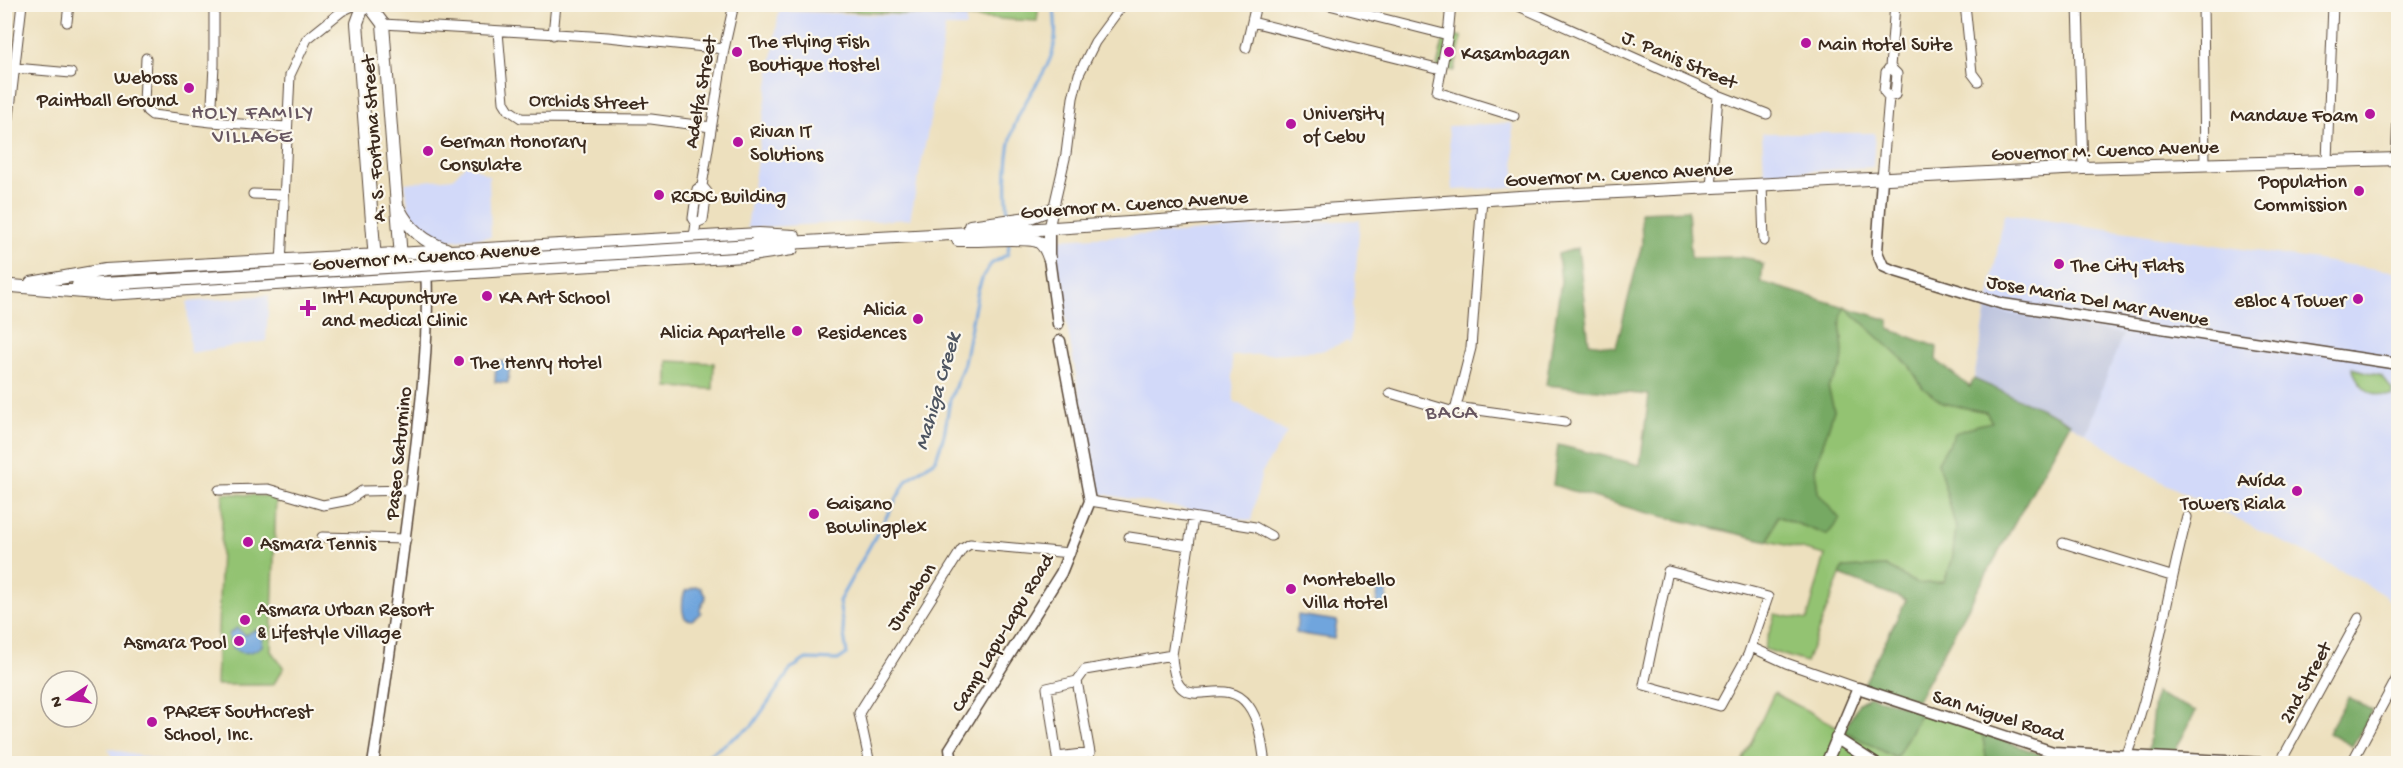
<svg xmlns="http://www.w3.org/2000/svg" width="2403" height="768" font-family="'Gochi Hand',sans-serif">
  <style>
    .built { fill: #d2d9f9 }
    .industrial { fill: #bcc3de }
    .green { fill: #93c372; stroke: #677648; stroke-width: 1.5 }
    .forest { fill: #76a964; stroke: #586a41; stroke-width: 1.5 }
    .water { fill: #70a5dd; stroke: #56687e; stroke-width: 1.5 }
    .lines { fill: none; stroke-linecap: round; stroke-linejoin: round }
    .stream { stroke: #70a5dd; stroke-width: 3 }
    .minor-casing { stroke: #564536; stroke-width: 11 }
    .tertiary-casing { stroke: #564536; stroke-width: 13 }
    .secondary-casing { stroke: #564536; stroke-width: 14 }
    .minor { stroke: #fff; stroke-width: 9 }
    .tertiary { stroke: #fff; stroke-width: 10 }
    .secondary { stroke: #fff; stroke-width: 12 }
    .secondary-bridge-casing { stroke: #564536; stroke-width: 14; stroke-linecap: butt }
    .secondary-bridge { stroke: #fff; stroke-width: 12 }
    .poi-dot { fill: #b5179e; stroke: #fbf7ec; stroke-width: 2 }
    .labels { text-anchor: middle; stroke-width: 4.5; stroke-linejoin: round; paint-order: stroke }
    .poi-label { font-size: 20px; fill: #3b2a1e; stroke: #fbf7ec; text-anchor: start }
    .street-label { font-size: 20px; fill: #3b2a1e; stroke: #fbf7ec }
    .neighbourhood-label { font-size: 21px; letter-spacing: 1.5px; fill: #675660; stroke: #fbf7ec }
    .water-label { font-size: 21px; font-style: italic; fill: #4e5561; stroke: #fbf7ec }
  </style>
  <rect width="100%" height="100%" fill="#fbf7ec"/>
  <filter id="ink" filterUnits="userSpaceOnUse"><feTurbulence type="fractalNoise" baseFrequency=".0167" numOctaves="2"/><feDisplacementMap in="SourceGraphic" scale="12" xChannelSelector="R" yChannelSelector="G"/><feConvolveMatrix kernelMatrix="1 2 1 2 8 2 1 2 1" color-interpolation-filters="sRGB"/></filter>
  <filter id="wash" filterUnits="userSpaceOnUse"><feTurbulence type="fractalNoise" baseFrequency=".008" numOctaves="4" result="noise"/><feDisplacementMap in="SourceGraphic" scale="24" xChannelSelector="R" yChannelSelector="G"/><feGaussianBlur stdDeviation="1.35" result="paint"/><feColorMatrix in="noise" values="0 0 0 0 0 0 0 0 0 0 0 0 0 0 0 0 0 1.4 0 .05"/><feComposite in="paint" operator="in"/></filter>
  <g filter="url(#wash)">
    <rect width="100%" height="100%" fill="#ede0be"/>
    <path class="built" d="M 779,11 L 966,18 L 966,27 L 945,27 L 930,121 L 910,219 L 747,228 Z
      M 1512,123 L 1516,187 L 1453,190 L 1448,126 Z
      M 1762,133 L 1875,133 L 1873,167 L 1764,174 Z
      M 467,163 L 489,176 L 491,237 L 441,241 L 410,219 L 405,183 L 453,178 Z
      M 2004,214 L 2398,272 L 2398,611 L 2385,596 L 2354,577 L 2158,480 L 2056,415 L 1974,379 Z
      M 1360,220 L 1350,345 L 1348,341 L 1321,351 L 1232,356 L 1234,401 L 1287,433 L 1262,472 L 1251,521 L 1097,493 L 1055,258 L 1055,239 L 1179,233 L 1291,223 Z
      M 269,295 L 266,341 L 190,353 L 187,302 Z
      M 108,748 L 169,763 L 114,763 Z"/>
    <path class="industrial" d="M 1987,310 L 2123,334 L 2085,433 L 2055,415 L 1974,379 Z"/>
    <path class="green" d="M 774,4 L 1039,4 L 1039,5 L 1037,21 L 774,7 Z
      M 1445,33 L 1462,37 L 1454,71 L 1437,67 Z
      M 1845,306 L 1909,365 L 1923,388 L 1943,403 L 1986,412 L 1993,423 L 1977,425 L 1938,462 L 1956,528 L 1952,561 L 1944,582 L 1917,584 L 1886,566 L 1843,568 L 1806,662 L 1764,649 L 1775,614 L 1807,620 L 1825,555 L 1769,541 L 1777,516 L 1827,535 L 1818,493 L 1815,469 L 1834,410 L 1828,387 L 1841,367 L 1842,340 L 1838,321 Z
      M 667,361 L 714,363 L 713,389 L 667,387 Z
      M 2352,368 L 2381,376 L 2392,389 L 2392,396 C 2370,397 2359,387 2352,368 Z
      M 223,493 L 276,497 L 271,651 L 284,668 L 273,685 L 216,685 Z
      M 1774,693 L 1896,758 L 1922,711 L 1982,732 L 1987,763 L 1741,764 Z"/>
    <path class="forest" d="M 1688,210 L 1691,258 L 1739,257 L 1752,259 L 1763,265 L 1761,282 L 1889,320 L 1889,329 L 1937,347 L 1936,360 L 1970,387 L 1974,379 L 2055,415 L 2070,423 L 1917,700 L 1864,684 L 1906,600 L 1840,575 L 1843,568 L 1886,566 L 1917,584 L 1944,582 L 1952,561 L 1956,528 L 1938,462 L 1955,433 L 1977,425 L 1992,422 L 1986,412 L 1943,403 L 1923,388 L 1909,365 L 1845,307 C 1834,327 1848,345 1841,367 C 1839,373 1832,381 1828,387 L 1834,410 L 1815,469 L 1818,493 L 1840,519 L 1827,535 L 1777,516 L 1769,541 L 1640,511 L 1553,485 L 1558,445 L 1640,465 L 1649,395 L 1546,385 L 1561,281 L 1558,254 L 1578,248 L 1589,343 L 1616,347 L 1642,244 L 1641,212 Z
      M 2155,693 L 2196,711 L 2175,751 L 2148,752 Z
      M 1870,696 L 1922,711 L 1896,758 L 1844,731 L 1859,703 Z
      M 2348,697 L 2373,711 L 2352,746 L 2328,733 Z
      M 1982,732 L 2042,755 L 2071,760 L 2071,763 L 1987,763 Z"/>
    <path class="water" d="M 496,361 L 510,362 L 508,383 L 495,382 Z
      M 695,587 L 700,587 L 706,597 L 700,609 L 701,613 L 692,620 L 686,619 C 681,613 682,598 685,591 Z
      M 1378,587 L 1388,589 L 1385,608 L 1376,607 Z
      M 1298,615 L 1337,621 L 1334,639 L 1296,633 Z
      M 237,628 L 245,635 L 255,630 L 260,631 L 263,636 L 262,646 C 247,657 230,655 229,634 Z"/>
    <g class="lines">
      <path class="stream" d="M 1008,218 C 1006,188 1005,155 1014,127 C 1032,76 1065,68 1053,4
        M 695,764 L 752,726 L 791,669 L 806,659 L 838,660 L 847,654 L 839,601 L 907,480 L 936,459 L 944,435 L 950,400 L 964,363 L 978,290 L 983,276 L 991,264 L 1008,254 L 1009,243"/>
    </g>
  </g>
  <g filter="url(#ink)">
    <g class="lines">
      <g class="minor-casing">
        <path id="minor" d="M 1325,4 L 1448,35
          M 1451,4 L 1448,35 L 1437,92 L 1514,116
          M 1514,4 L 1718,95 L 1767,114
          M 1965,4 L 1972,73 L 1978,81
          M 2078,4 L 2083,168
          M 2203,4 L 2205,164
          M 67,22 L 69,4
          M 1252,22 L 1441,69
          M 383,24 L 608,37 L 724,49
          M 498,32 L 504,102 L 509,110 L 521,118 L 651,119 L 711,127
          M 553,35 L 556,4
          M 1246,48 L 1256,4
          M 146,58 L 144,103 L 147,111 L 152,115 L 211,122 L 287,127
          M 15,68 L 71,73
          M 1889,97 L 1895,95 L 1897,74 L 1890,67
          M 211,122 L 214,65 L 214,4
          M 2396,159 L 2398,116
          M 4,160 L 22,4
          M 2327,161 L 2333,4
          M 1882,179 L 1889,97 L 1884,91 L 1886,72 L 1890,67 L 1895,4
          M 1762,185 L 1764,241
          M 1711,188 L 1718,95
          M 253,194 L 284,195
          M 696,223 L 703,220 L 707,192 L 702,186
          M 1049,228 L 1066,154 L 1073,98 L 1079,74 L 1095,42 L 1123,4
          M 694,237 L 696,223 L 693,218 L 697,189 L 702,186 L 724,49 L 734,4
          M 281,265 L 290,75 L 307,39 L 342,11 L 357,4
          M 1390,393 L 1454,412 L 1456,407 L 1471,348 L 1482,199
          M 1456,407 L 1565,422
          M 219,490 L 268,489 L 323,505 L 349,500 L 362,491 L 411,490
          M 1090,501 L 1255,527 L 1271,536
          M 1193,519 L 1172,655 C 1175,726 1222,669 1248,705 C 1260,721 1262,744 1265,764
          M 322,537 L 406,539
          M 1129,537 L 1189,546
          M 2063,543 L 2171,576
          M 1668,571 L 1768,597 L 1748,655 L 1720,706 L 1644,685 Z
          M 1751,647 L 1786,663 L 1858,688
          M 1057,757 L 1090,753 L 1077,681 L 1085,670 L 1172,655
          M 2126,757 C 2155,680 2166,597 2187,517
          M 2280,763 L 2359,618
          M 870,764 L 859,713 L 962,549 L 970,544 L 1070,553
          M 1058,764 L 1047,688 L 1077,681
          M 2351,764 L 2398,676"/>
      </g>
      <g class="tertiary-casing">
        <path id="tertiary" d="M 1882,179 L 1877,252 L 1883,266 L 1892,270 L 2003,304 L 2398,364
          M 1049,228 L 1049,258 L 1058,324
          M 1836,738 L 1876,764
          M 373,764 C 388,672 399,581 411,489 C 420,415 430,342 426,267
          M 952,764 L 950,749 L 1061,573 L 1090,501 L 1060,341
          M 1826,764 L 1858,688 L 2053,752 L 2283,764"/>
      </g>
      <g class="secondary-casing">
        <path id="secondary" d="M 364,4 L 357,23 L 375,261
          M 368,4 L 383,24 L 401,258
          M 399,209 C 409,229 424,242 446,249
          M 970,226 L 1028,218 L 1052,209
          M 958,240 C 975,241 1029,236 1039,242 C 1045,246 1047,252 1049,258
          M 752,245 L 1024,230 L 1520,197 L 2083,168 L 2398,159
          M 31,283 L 105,270 L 759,234 L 794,236
          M 78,285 L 120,283
          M 12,286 L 107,294 L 745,256 L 792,249"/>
      </g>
      <use href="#minor" class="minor"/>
      <use href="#tertiary" class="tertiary"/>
      <use href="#secondary" class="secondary"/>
      <g class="secondary-bridge-casing">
        <path id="secondary-bridge" d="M 120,283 L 752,245"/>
      </g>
      <use href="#secondary-bridge" class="secondary-bridge"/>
    </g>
  </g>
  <g class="poi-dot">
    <circle cx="1806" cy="43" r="6"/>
    <circle cx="737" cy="52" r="6"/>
    <circle cx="1449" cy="52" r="6"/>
    <circle cx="189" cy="88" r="6"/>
    <circle cx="2370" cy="114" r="6"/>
    <circle cx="1291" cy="124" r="6"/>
    <circle cx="738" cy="142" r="6"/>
    <circle cx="428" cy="151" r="6"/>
    <circle cx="2359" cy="191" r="6"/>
    <circle cx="659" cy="195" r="6"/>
    <circle cx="2059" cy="264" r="6"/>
    <circle cx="487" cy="296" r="6"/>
    <circle cx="2358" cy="299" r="6"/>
    <path d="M305 299h6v6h6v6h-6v6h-6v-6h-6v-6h6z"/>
    <circle cx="918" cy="319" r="6"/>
    <circle cx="797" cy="331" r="6"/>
    <circle cx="459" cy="361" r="6"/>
    <circle cx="2297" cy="491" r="6"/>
    <circle cx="814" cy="514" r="6"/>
    <circle cx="248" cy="542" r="6"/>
    <circle cx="1291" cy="589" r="6"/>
    <circle cx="245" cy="620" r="6"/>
    <circle cx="239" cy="641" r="6"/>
    <circle cx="152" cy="722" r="6"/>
  </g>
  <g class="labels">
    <g class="poi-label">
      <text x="749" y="47">The Flying Fish<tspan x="749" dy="23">Boutique Hostel</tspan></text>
      <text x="1818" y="50">Main Hotel Suite</text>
      <text x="1461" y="59">Kasambagan</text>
      <text x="177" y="83" text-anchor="end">Weboss<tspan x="177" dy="23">Paintball Ground</tspan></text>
      <text x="1303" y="119">University<tspan x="1303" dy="23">of Cebu</tspan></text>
      <text x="2358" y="121" text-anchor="end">Mandaue Foam</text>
      <text x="750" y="137">Rivan IT<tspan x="750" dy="23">Solutions</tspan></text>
      <text x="440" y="147">German Honorary<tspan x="440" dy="23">Consulate</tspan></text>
      <text x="2347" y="187" text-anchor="end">Population<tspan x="2347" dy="23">Commission</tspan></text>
      <text x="671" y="202">RCDC Building</text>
      <text x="2071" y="271">The City Flats</text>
      <text x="322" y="303">Int'l Acupuncture<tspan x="322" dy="23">and medical Clinic</tspan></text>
      <text x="499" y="303">KA Art School</text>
      <text x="2346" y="306" text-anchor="end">eBloc 4 Tower</text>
      <text x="906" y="315" text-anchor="end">Alicia<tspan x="906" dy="23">Residences</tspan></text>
      <text x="785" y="338" text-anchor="end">Alicia Apartelle</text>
      <text x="471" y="368">The Henry Hotel</text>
      <text x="2285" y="486" text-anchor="end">Avída<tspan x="2285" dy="23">Towers Riala</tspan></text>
      <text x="826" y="509">Gaisano<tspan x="826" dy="23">Bowlingplex</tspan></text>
      <text x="260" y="549">Asmara Tennis</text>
      <text x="1303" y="585">Montebello<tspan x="1303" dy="23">Villa Hotel</tspan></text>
      <text x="257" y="615">Asmara Urban Resort<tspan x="257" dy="23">&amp; Lifestyle Village</tspan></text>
      <text x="227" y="648" text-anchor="end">Asmara Pool</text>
      <text x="164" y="717">PAREF Southcrest<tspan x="164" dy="23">School, Inc.</tspan></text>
    </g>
    <g class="street-label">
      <text transform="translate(1680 58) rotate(23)" y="7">J. Panis Street</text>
      <text transform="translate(699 92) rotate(-80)" y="7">Adelfa Street</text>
      <text transform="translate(588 100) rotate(2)" y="7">Orchids Street</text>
      <text transform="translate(372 139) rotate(-94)" y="7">A. S. Fortuna Street</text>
      <text transform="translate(2105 149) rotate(-2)" y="7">Governor M. Cuenco Avenue</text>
      <text transform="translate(1619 173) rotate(-3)" y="7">Governor M. Cuenco Avenue</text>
      <text transform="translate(1134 203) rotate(-4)" y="7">Governor M. Cuenco Avenue</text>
      <text transform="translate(426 255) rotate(-4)" y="7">Governor M. Cuenco Avenue</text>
      <text transform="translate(2098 299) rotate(10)" y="7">Jose Maria Del Mar Avenue</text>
      <text transform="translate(397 453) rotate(-84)" y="7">Paseo Saturnino</text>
      <text transform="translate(910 596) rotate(-58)" y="7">Jumabon</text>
      <text transform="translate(1001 632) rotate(-59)" y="7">Camp Lapu-Lapu Road</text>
      <text transform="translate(2304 682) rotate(-62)" y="7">2nd Street</text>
      <text transform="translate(1999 714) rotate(17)" y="7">San Miguel Road</text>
    </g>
    <g class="neighbourhood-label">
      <text x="253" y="118">HOLY FAMILY<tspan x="253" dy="24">VILLAGE</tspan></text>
      <text x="1452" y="418">BACA</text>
    </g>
    <g class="water-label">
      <text transform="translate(936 391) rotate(-74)" y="7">Mahiga Creek</text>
    </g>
  </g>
  <rect width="2403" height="768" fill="none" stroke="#fbf7ec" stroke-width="24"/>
  <g transform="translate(69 699) rotate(257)"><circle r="28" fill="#fbf7ec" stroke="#aea59a" stroke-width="1.5"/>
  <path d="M0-4.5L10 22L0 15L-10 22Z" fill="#b5179e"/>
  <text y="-9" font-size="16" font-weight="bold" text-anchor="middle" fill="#3b2a1e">N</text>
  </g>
</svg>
